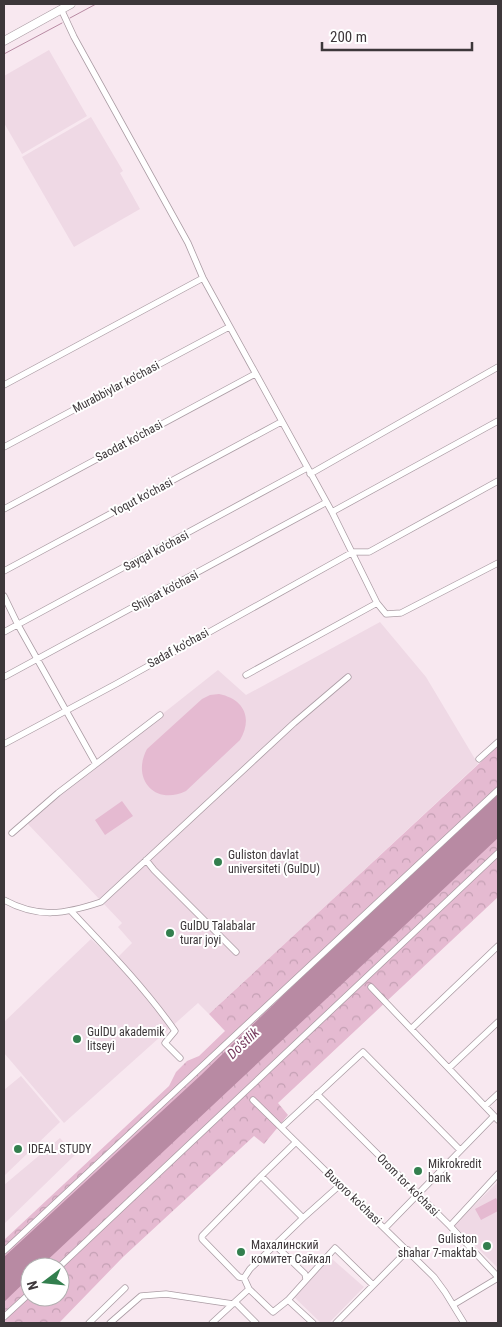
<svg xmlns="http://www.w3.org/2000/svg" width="502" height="1327" font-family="'Roboto Condensed',sans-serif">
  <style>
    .built { fill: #efd9e5 }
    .grass { fill: #e5bad1 }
    .park { fill: url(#park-crowns); fill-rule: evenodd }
    .water { fill: #b88aa3 }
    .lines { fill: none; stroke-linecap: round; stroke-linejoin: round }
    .stream { stroke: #b88aa3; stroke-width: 1 }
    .street-casing { stroke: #ab9ca4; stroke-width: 7 }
    .secondary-casing { stroke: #ab9ca4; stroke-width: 9 }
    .street { stroke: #fff; stroke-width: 5.5 }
    .secondary { stroke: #fff; stroke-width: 8 }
    .poi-dot { fill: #337f4e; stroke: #fff; stroke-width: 2 }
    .labels { text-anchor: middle; stroke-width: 4; stroke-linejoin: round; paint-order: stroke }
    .street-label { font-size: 12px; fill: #3d373a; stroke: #fff }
    .poi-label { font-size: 12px; fill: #3d373a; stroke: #fff; text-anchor: start }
    .water-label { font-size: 14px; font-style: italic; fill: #773c5f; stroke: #fff }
  </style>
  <defs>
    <pattern id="park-crowns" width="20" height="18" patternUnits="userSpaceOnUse" patternTransform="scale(1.25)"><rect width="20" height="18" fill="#e5bad1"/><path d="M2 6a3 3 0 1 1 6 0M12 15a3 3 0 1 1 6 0" fill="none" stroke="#c5a0b4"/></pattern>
  </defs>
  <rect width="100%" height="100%" fill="#f8e8f0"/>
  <path class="built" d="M 49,50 L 87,116 L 22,154 L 4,123 L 4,76 Z
    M 91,117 L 123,171 L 120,173 L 140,209 L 74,247 L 22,157 Z
    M 380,622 L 426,677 L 478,764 L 209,1014 L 198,1003 L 64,1123 L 4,1053 L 4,1022 L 91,939 L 114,961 L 132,943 L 118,927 L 122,923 L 26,822 L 218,670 L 246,695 Z
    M 21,1076 L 60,1122 L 4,1176 L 4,1090 Z
    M 60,1138 L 75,1155 L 4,1224 L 4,1185 Z
    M 498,1182 L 498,1268 L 454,1225 Z
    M 331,1258 L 364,1287 L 329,1323 L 321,1323 L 293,1296 Z"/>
  <path class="grass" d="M 219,694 C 244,699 253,718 240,740 L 186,791 C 155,806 131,779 147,749 L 202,699 L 210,695 Z
    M 122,801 L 133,816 L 105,835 L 95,820 Z
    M 496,1198 L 498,1202 L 498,1211 L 481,1220 L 475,1209 Z"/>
  <path class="park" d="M 498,746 L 498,897 L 278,1103 L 288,1115 L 264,1144 L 254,1136 L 123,1257 L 59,1323 L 4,1323 L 4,1240 L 169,1086 L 176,1072 L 187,1061 L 199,1056 L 225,1031 L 209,1014 ZM 30,1267 L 60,1267 L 60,1297 L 30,1297 Z"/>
  <path class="water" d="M 498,794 L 498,838 L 40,1267 L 30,1267 L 30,1277 L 4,1302 L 4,1257 L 201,1075 L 343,937 Z"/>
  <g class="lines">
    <path class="stream" d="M 70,18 L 96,4
      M 4,54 L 62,23"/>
    <g class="street-casing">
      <path id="street" d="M 61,9 L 74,37 L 188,243 L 203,278 L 332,512 L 377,603 L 386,614 L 401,613 L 498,563
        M 4,385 L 203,278
        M 4,447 L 229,327
        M 310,474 L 498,367
        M 4,509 L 255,374
        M 332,512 L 498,421
        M 4,571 L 281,422
        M 4,596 L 18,625 L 96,764 L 160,715
        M 4,632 L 307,468
        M 246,675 L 377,603
        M 4,677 L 325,503
        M 4,744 L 116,684 L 344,557 L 353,552 L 369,552 L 498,481
        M 479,759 L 498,742
        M 12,833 L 58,793 L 96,764
        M 146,860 L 154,870 L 236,952
        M 4,900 C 39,919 65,914 101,902 L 294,723 L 348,677
        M 71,911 C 107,949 145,988 175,1031 L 165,1043 L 180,1058
        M 371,987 L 498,1120
        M 412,1028 L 498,946
        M 449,1068 L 498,1022
        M 317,1094 L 450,1226 L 498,1277
        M 253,1100 L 434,1277 L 445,1292 L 464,1323
        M 485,1106 L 498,1094
        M 282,1127 L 363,1052 L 460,1150
        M 296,1142 L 261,1176 L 303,1218
        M 450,1226 L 498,1174
        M 385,1228 L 494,1116
        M 275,1245 L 305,1274 L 306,1279
        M 4,1251 L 498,790
        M 59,1267 L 498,853
        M 244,1278 L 239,1277 L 202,1239 L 202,1236 L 261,1176
        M 249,1289 L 273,1312 L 288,1300 L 335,1248 L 373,1285
        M 288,1300 L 313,1323
        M 235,1302 L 256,1323
        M 453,1305 L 498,1278
        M 4,1317 L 30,1293
        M 89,1323 L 125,1288
        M 110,1323 L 141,1296 L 166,1294 L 233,1304
        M 212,1323 L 249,1289 L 244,1278 L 250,1269 L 303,1218 L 340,1185
        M 336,1323 L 408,1250"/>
    </g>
    <g class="secondary-casing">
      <path id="secondary" d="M 4,41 L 71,4"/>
    </g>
    <use href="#street" class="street"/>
    <use href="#secondary" class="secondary"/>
  </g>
  <g class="poi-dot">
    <circle cx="218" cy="862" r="5"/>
    <circle cx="170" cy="933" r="5"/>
    <circle cx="77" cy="1039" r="5"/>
    <circle cx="18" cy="1149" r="5"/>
    <circle cx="418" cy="1171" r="5"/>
    <circle cx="487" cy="1246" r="5"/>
    <circle cx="241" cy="1252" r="5"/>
  </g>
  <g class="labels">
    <g class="street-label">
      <text transform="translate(116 387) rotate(-28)" y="4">Murabbiylar ko'chasi</text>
      <text transform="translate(129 441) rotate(-28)" y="4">Saodat ko'chasi</text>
      <text transform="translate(142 497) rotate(-28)" y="4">Yoqut ko'chasi</text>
      <text transform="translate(156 551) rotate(-28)" y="4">Sayqal ko'chasi</text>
      <text transform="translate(165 591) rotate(-28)" y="4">Shijoat ko'chasi</text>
      <text transform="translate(178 648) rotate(-29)" y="4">Sadaf ko'chasi</text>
      <text transform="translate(408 1185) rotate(45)" y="4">Orom tor ko'chasi</text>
      <text transform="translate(353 1197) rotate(44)" y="4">Buxoro ko'chasi</text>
    </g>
    <g class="poi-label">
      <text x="228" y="859">Guliston davlat<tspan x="228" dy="14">universiteti (GulDU)</tspan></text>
      <text x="180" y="930">GulDU Talabalar<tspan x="180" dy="14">turar joyi</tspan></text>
      <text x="87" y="1036">GulDU akademik<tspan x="87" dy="14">litseyi</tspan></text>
      <text x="28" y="1153">IDEAL STUDY</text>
      <text x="428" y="1168">Mikrokredit<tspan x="428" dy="14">bank</tspan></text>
      <text x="477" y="1243" text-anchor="end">Guliston<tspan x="477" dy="14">shahar 7-maktab</tspan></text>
      <text x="251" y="1249">Махалинский<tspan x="251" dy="14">комитет Сайкал</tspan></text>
    </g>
    <g class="water-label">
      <text transform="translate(243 1043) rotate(-43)" y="5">Do'stlik</text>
    </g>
  </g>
  <rect width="502" height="1327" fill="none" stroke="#3d373a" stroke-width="10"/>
  <g transform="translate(45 1282) rotate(254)"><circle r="24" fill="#ffffff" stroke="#b1afb0"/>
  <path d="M0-4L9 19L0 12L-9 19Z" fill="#337f4e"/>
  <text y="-8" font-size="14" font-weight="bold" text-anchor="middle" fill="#3d373a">N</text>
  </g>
  <path d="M322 42v8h150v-8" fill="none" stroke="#3d373a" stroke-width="2.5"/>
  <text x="330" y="42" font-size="15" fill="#3d373a" stroke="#ffffff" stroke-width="4" paint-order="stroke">200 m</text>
</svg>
